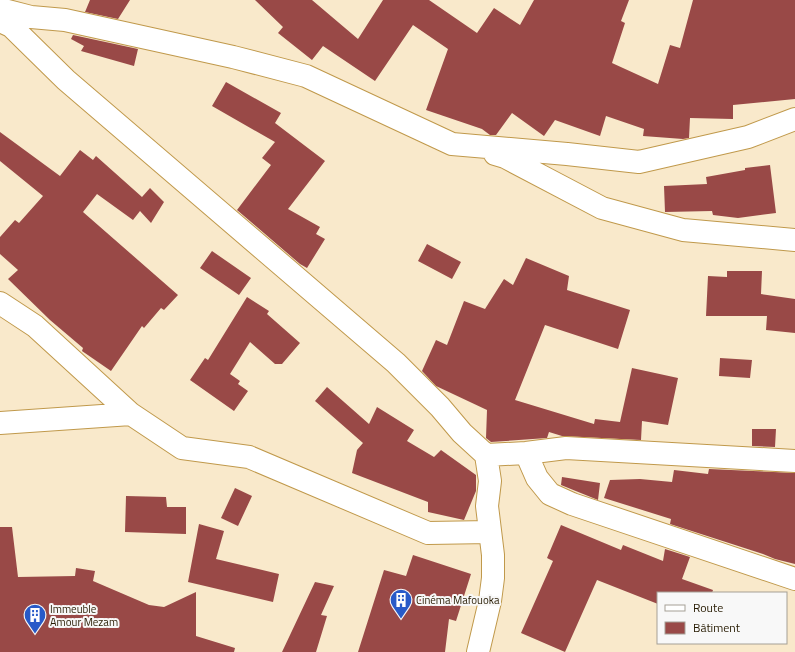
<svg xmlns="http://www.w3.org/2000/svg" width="795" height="652" font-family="'Titillium Web',sans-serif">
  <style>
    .building { fill: #994947 }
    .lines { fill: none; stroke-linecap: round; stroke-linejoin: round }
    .minor-casing { stroke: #c0994b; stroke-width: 24 }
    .minor { stroke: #fff; stroke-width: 22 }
    .labels { text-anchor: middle; stroke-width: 4; stroke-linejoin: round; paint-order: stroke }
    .poi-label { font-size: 11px; fill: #281c03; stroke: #f8f8f8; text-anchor: start }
  </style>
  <rect width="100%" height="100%" fill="#f9e9cb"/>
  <path class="building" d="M 90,0 L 130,0 L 118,19 L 85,12 Z
    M 255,0 L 312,0 L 358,39 L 383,0 L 429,0 L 477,33 L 494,8 L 520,25 L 534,0 L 629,0 L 621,21 L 625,23 L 612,63 L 658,84 L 670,45 L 680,48 L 693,0 L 795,0 L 795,99 L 733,105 L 733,119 L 690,118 L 689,138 L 683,139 L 643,136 L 644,129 L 606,116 L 600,136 L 555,120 L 544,136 L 512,113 L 496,135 L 490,135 L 482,129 L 426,110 L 448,49 L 413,25 L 375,81 L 323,46 L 312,60 L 278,33 L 283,27 Z
    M 73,35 L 138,49 L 134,66 L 81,51 L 84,46 L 71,39 Z
    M 226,82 L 281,113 L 275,123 L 325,161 L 288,209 L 320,227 L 316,234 L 325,239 L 307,268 L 300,264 L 237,210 L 271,165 L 262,158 L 275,142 L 212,106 Z
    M 0,132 L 60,176 L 80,150 L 93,160 L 96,156 L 142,197 L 150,188 L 164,202 L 151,223 L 140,211 L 133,220 L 97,194 L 83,212 L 178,295 L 164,310 L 161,308 L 144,328 L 142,326 L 111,371 L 82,351 L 83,348 L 50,320 L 8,279 L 18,270 L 0,254 L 0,237 L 15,220 L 19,223 L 43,196 L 0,161 Z
    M 770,165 L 776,213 L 738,218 L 713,215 L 712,211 L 665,212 L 664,186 L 707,184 L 706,177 L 745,170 L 745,168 Z
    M 427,244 L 461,262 L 452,279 L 418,261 Z
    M 212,251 L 251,278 L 239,295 L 200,268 Z
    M 526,258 L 569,276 L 567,290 L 630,310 L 618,349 L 545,325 L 515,400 L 594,424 L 595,419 L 620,422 L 632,368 L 678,378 L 668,425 L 642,421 L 641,440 L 562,436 L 549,432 L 547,438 L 491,442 L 486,438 L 487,410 L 436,386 L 422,371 L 436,340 L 447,345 L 464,301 L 485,309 L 504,279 L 513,285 Z
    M 727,271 L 762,271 L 761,294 L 795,299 L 795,333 L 766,330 L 767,316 L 706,316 L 708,276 L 727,277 Z
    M 247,297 L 269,311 L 267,314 L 300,343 L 282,364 L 275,364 L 250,342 L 230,374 L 240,381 L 238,384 L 248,391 L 234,411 L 190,380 L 205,358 L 208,360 Z
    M 720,358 L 752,360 L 750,378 L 719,376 Z
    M 327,387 L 369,424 L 377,407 L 414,430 L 407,441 L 434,457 L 441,450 L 476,475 L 476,491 L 464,520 L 428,512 L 428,502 L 352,473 L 357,450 L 363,443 L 315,401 Z
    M 752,429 L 776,429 L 775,447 L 752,446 Z
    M 709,469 L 795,473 L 795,564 L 775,559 L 763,554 L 670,524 L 671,519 L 604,498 L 610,480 L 640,479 L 672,482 L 674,470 L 708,474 Z
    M 562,477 L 600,483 L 598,500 L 561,485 Z
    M 235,488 L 252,496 L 238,526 L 221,518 Z
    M 126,496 L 166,497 L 167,507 L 186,507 L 186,534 L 125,532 Z
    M 199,524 L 224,531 L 216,559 L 279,574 L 273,602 L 188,582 Z
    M 561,525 L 621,550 L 623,545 L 663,561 L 665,549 L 690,557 L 682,579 L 713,590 L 712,593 L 658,593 L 658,604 L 597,580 L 565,652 L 521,633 L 553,561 L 547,558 Z
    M 0,527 L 12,527 L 18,577 L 75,576 L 76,568 L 95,571 L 93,581 L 149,605 L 164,607 L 196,592 L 196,636 L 235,648 L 234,652 L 0,652 Z
    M 413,555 L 471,574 L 456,621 L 449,619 L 445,652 L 358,652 L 384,570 L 406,576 Z
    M 315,582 L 334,586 L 321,615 L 327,616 L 316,652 L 282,652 Z"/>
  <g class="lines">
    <g class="minor-casing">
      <path id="minor" d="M 0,9 L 31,17 L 65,20 L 233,57 L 306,76 L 452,144 L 567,154 L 639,162 L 748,137 L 795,119
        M 0,21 L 11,26 L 66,80 L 396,363 L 440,407 L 462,433 L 486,455 L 490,481 L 487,506 L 493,555 L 493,578 L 490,601 L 478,652
        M 495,154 L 505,157 L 602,208 L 683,230 L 795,240
        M 0,303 L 35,326 L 131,414 L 182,448 L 249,457 L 428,533 L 490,532
        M 0,423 L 131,414
        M 526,453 L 537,478 L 550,494 L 572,504 L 795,579
        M 486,455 L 526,453 L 566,448 L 795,461"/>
    </g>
    <use href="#minor" class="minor"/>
  </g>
  <defs>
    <g id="building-pin" transform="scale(1.15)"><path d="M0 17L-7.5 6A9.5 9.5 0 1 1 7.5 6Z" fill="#285ac8" stroke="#f8f8f8"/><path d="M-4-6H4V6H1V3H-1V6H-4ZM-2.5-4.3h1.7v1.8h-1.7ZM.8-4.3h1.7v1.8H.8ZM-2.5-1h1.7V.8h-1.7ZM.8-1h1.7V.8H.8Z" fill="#fff"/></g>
  </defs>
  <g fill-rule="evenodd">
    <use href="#building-pin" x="401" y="600"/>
    <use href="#building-pin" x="35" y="615"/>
  </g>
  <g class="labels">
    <g class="poi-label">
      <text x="416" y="604">Cinéma Mafouoka</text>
      <text x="50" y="613">Immeuble<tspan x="50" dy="13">Amour Mezam</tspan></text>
    </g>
  </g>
  <rect x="657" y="592" width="130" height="52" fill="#f8f8f8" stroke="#a5a096"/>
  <rect x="665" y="605" width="20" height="6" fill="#ffffff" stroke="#a5a096"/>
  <text x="693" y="612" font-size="12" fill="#281c03">Route</text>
  <rect x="665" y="622" width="20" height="12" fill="#994947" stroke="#a5a096"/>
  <text x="693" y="632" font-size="12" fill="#281c03">Bâtiment</text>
</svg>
